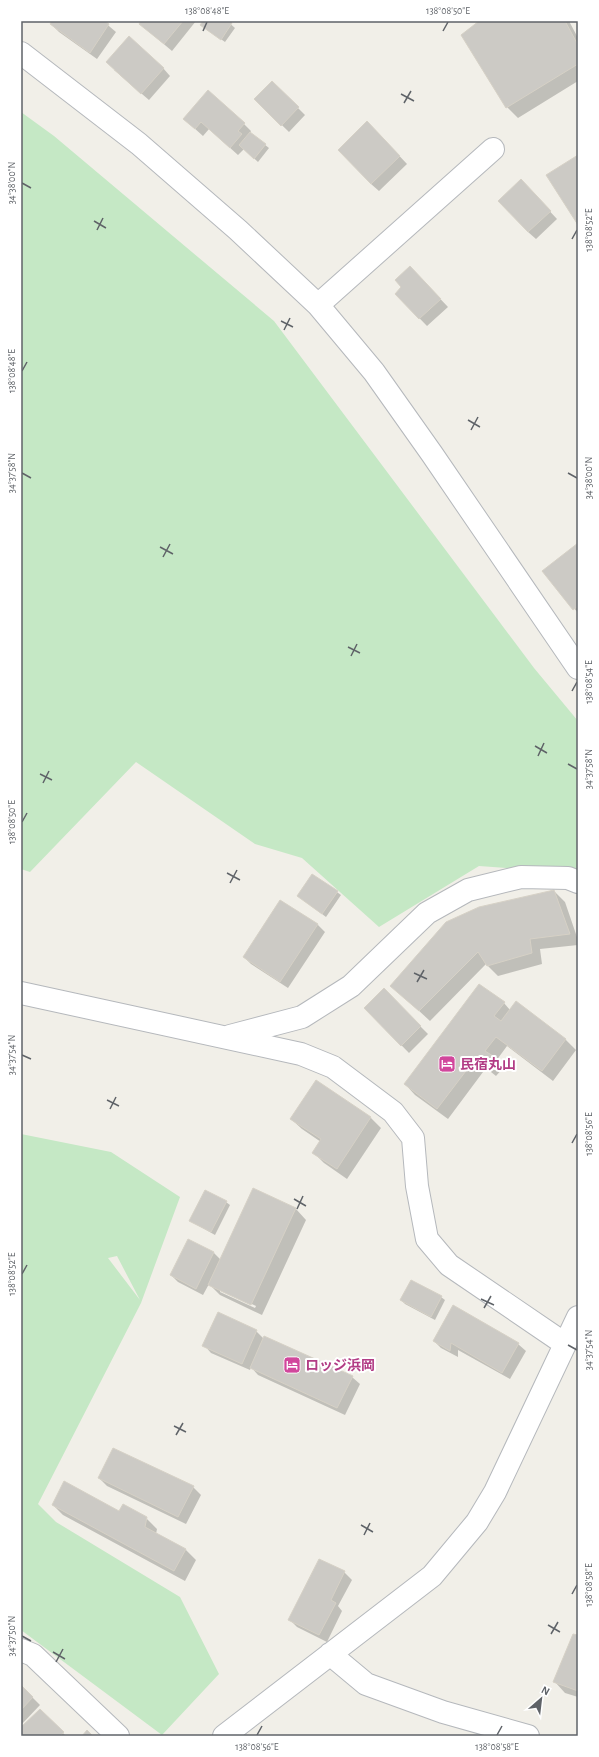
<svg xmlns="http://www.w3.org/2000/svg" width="599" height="1757" font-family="'Alegreya Sans','Noto Sans JP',sans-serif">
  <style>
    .green { fill: #c5e8c5; fill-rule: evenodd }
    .shadow { fill: #0003; fill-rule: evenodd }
    .building { fill: #cccac5; stroke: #d6d1c6 }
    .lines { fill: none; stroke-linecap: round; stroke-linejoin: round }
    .minor-casing { stroke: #b5b8bc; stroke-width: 24 }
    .minor { stroke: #fff; stroke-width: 22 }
    .ticks { fill: none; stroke: #5f6368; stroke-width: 1.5 }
    .labels { text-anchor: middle; stroke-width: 4; stroke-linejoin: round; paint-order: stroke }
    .hotel-label { font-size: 14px; font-weight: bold; fill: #b23c85; stroke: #fff; text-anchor: start }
    .neatline { fill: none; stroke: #5f6368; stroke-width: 1.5 }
    .ticks-label { font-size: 10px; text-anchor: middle; fill: #5f6368 }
  </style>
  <rect width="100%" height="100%" fill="#f1efe8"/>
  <path class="green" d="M 21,112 L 54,136 L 274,321 L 534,668 L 578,721 L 578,873 L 479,866 L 379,927 L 302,858 L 255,844 L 136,762 L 30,872 L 21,869 Z
    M 21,1134 L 111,1152 L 180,1197 L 141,1303 L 38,1504 L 56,1522 L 180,1597 L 219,1674 L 162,1735 L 21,1630 ZM 117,1256 L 140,1300 L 108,1258 Z"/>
  <path class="shadow" d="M 54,21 L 103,21 L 116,32 L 97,59 L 59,32 L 51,24 Z
    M 142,21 L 196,21 L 172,51 L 140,24 Z
    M 204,21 L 227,21 L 235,28 L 225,42 L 205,28 L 201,25 Z
    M 480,21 L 569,21 L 578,38 L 578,81 L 518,118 L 507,107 L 462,35 Z
    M 163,68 L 170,76 L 149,100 L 114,70 Z
    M 272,82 L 305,115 L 289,132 L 255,99 Z
    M 184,119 L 244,124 L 251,131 L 250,133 L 269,148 L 258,162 L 244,149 L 238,155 L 209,129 L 203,136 Z
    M 375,130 L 407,164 L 379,191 L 371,184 Z
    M 528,188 L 557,219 L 536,239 L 528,232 Z
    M 410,267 L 448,307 L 427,326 L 396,294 L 402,287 Z
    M 578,544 L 578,613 L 544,571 Z
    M 313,875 L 341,895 L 326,917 L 298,896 Z
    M 554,891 L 565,902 L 578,940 L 578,945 L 540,949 L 542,964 L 498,976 L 486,964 L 430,1021 L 392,986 Z
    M 281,901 L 318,925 L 325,932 L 288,988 L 251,964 L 244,957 Z
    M 384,990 L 428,1034 L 409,1053 L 365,1008 Z
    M 516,1002 L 566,1040 L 576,1050 L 553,1081 L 507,1046 L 496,1061 L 503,1068 L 496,1076 L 486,1068 L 448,1119 L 415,1095 L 405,1084 L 504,1003 L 510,1010 Z
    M 371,1118 L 381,1128 L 347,1179 L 324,1163 L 314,1153 L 321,1142 L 302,1129 L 291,1119 Z
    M 254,1189 L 296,1209 L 306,1220 L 262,1315 L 220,1295 L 209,1284 L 203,1295 L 178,1282 L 171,1275 L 188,1240 L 214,1253 L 221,1260 ZM 220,1289 L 256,1306 L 255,1308 L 220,1292 Z
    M 226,1202 L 230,1205 L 215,1235 L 190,1221 Z
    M 441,1297 L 445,1300 L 435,1320 L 405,1304 L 401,1300 Z
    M 256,1331 L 264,1339 L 352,1377 L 360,1384 L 345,1415 L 258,1375 L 251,1367 L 250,1370 L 211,1353 L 204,1345 Z
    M 434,1341 L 518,1344 L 526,1351 L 510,1379 L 458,1350 L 458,1357 L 441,1348 Z
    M 99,1478 L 193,1487 L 201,1495 L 186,1524 L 107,1486 Z
    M 53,1505 L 120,1512 L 146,1518 L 157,1529 L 156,1534 L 186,1550 L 196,1560 L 185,1581 L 63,1515 Z
    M 344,1572 L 352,1580 L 338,1606 L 342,1611 L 327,1642 L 297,1627 L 289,1619 Z
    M 578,1637 L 578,1697 L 565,1693 L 555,1682 Z
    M 21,1686 L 40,1705 L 21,1725 Z
    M 40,1710 L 66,1736 L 21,1736 L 21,1729 Z"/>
  <path class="building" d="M 52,21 L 105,21 L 109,24 L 90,53 L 50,24 Z
    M 141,21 L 183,21 L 164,44 L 139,24 Z
    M 203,21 L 229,21 L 232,23 L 221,40 L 200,25 Z
    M 479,21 L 565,21 L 578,45 L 578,64 L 506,108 L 461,35 Z
    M 129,36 L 164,68 L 141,94 L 106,62 Z
    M 272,81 L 299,107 L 281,126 L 254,99 Z
    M 208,90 L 245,123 L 238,131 L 242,134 L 230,148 L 201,122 L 195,129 L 183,119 Z
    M 367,121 L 400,156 L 371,184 L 338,150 Z
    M 250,132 L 266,144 L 254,159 L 239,145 Z
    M 578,155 L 578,225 L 546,175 Z
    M 521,179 L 551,211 L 528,232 L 498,201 Z
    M 410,266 L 441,299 L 419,319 L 395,294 L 401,287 L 395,280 Z
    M 578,543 L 578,606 L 573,610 L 542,571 Z
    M 312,874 L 338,891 L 322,914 L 297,896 Z
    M 554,890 L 570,934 L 530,939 L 532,953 L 487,966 L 478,952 L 419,1011 L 390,986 L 446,922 L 479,907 Z
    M 280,900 L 318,924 L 280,982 L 243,957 Z
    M 479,984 L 505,1002 L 494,1016 L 501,1021 L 516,1001 L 566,1039 L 542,1071 L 496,1037 L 485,1051 L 493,1056 L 485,1066 L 475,1059 L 437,1109 L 404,1084 Z
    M 384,988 L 421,1026 L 401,1046 L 364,1008 Z
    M 316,1080 L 371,1117 L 337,1169 L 312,1153 L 321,1139 L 290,1119 Z
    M 253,1188 L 296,1208 L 251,1305 L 208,1285 Z
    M 205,1190 L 227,1201 L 211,1232 L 189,1221 Z
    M 188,1239 L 214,1252 L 196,1289 L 170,1275 Z
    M 411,1280 L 442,1296 L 431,1317 L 400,1300 Z
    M 453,1305 L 519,1343 L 502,1373 L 451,1343 L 450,1351 L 433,1341 Z
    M 218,1312 L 257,1330 L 242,1364 L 202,1346 Z
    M 264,1336 L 353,1376 L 337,1408 L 250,1368 Z
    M 113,1448 L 194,1486 L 178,1517 L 98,1478 Z
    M 64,1481 L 119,1511 L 123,1504 L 147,1517 L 145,1527 L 186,1549 L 174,1571 L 52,1505 Z
    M 319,1559 L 345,1571 L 331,1600 L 336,1603 L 319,1635 L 288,1620 Z
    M 573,1634 L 578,1635 L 578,1691 L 553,1682 Z
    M 21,1685 L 33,1697 L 21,1710 Z
    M 40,1709 L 64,1732 L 60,1736 L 21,1736 L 21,1727 Z
    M 87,1730 L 93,1736 L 82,1736 Z"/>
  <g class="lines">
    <g class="minor-casing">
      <path id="minor" d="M 21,53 L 139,144 L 238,230 L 318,305 L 374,372 L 432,454 L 578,668
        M 318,305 L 493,149
        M 21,993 L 301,1054 L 333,1067 L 393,1112 L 413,1138 L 417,1186 L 427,1239 L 449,1265 L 565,1344
        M 230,1036 L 302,1017 L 351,986 L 427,913 L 468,890 L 521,877 L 568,878 L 578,882
        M 21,1650 L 33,1655 L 118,1736
        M 330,1654 L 366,1684 L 443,1712 L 528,1736
        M 224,1736 L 432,1576 L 477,1522 L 495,1492 L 578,1317"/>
    </g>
    <use href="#minor" class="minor"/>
  </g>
  <path class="ticks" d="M 203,31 L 207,22M 443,31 L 448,22M 401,94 L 414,101M 404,103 L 411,91M 22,183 L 31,188M 94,221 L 106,228M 97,230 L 103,218M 572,239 L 577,230M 281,321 L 293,327M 284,330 L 290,318M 22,371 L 27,362M 468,420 L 480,427M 471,430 L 478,417M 22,473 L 31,478M 568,473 L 577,478M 160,547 L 173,554M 163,557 L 170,544M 348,647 L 360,653M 351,656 L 357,644M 572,691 L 577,682M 535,746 L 547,753M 538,756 L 544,743M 568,764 L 577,769M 40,774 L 52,780M 43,783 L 49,771M 22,822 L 27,813M 227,873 L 240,880M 230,883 L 237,870M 414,973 L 427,979M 417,982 L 424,970M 22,1055 L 31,1059M 107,1100 L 119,1106M 110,1109 L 116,1097M 572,1143 L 577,1134M 294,1199 L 306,1206M 297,1209 L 303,1196M 22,1274 L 27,1265M 481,1299 L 494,1305M 484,1308 L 491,1296M 568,1345 L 577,1350M 174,1426 L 186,1432M 176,1435 L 183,1423M 361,1525 L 373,1532M 364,1535 L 370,1523M 572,1594 L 577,1585M 548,1625 L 560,1632M 551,1634 L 558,1622M 22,1636 L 31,1641M 53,1652 L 65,1659M 56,1662 L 63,1649M 257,1735 L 262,1726M 497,1735 L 502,1726"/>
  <defs>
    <g id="hotel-square" transform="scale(0.9)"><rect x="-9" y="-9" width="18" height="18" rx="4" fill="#d1479c" stroke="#fff"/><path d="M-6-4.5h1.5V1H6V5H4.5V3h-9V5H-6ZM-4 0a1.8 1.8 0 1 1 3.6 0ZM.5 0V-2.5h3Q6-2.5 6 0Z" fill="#fff"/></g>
  </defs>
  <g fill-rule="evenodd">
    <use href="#hotel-square" x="447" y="1064"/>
    <use href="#hotel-square" x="292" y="1365"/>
  </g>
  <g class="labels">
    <g class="hotel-label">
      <text x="460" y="1069">民宿丸山</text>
      <text x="305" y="1370">ロッジ浜岡</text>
    </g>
  </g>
  <rect width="599" height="1757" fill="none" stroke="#ffffff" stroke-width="44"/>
  <g transform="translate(541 1699) rotate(28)" stroke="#ffffff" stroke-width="3" paint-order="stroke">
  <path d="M0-3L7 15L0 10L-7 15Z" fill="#5f6368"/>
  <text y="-6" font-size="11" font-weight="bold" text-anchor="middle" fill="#5f6368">N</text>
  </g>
  <rect x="22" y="22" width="555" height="1713" class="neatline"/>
  <g class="ticks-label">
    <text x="207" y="14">138°08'48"E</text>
    <text x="448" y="14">138°08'50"E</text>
    <text transform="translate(11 183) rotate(-90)" y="4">34°38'00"N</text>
    <text transform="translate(588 230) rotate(-90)" y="4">138°08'52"E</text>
    <text transform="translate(11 371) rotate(-90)" y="4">138°08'48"E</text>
    <text transform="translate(11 473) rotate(-90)" y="4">34°37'58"N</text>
    <text transform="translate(588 478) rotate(-90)" y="4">34°38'00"N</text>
    <text transform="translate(588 682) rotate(-90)" y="4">138°08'54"E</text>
    <text transform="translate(588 769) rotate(-90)" y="4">34°37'58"N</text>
    <text transform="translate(11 822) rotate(-90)" y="4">138°08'50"E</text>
    <text transform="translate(11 1055) rotate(-90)" y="4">34°37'54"N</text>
    <text transform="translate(588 1134) rotate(-90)" y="4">138°08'56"E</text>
    <text transform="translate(11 1274) rotate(-90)" y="4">138°08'52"E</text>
    <text transform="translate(588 1350) rotate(-90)" y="4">34°37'54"N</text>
    <text transform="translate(588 1585) rotate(-90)" y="4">138°08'58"E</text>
    <text transform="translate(11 1636) rotate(-90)" y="4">34°37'50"N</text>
    <text x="257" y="1750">138°08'56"E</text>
    <text x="497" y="1750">138°08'58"E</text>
  </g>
</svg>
